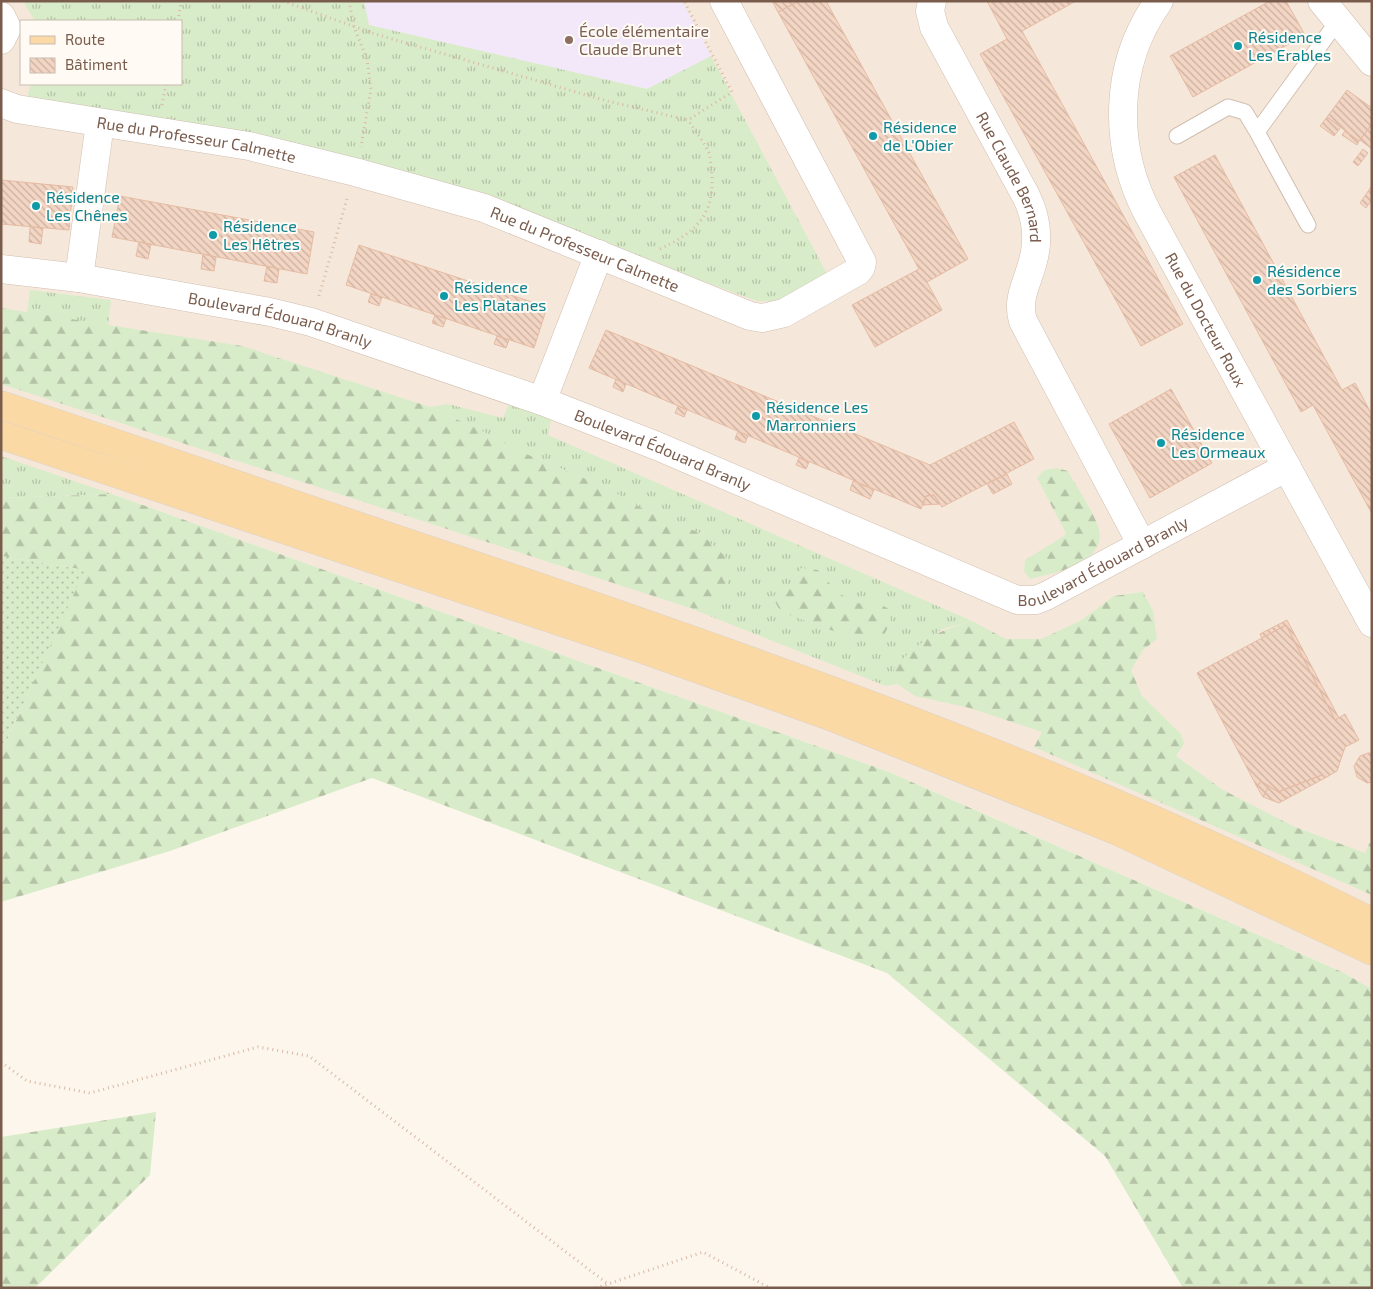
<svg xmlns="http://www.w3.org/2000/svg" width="1373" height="1289" font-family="'Exo 2',sans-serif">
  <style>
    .residential { fill: #f5e8da; fill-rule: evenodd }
    .education { fill: #f3e8fa }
    .grass { fill: url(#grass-tufts) }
    .forest { fill: url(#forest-firs) }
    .garden { fill: url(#garden-dots) }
    .building { fill: url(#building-back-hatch); stroke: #e6bba3 }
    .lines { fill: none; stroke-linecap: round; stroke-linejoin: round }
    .lane-casing { stroke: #d1beb0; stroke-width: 17 }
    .street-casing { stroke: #d1beb0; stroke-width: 29 }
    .primary-casing { stroke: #dad1cd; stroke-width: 29 }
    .path { stroke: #d9b8a5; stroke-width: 3; stroke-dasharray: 1 4; stroke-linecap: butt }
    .lane { stroke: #fff; stroke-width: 15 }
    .street { stroke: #fff; stroke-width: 28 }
    .primary { stroke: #fbd9a5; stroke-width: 28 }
    .education-dot { fill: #8d6e63; stroke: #fffaf3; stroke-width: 2 }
    .culture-dot { fill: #0f9aa8; stroke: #fffaf3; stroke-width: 2 }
    .labels { text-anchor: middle; stroke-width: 4; stroke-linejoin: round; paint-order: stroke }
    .education-label { font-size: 16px; fill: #785e54; stroke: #fffaf3; text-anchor: start }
    .culture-label { font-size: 16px; fill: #0d838f; stroke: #fffaf3; text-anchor: start }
    .street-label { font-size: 16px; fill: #7a5c4d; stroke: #fffaf3 }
  </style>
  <defs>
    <pattern id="grass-tufts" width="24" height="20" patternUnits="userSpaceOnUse" patternTransform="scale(1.25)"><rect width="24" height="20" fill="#d8ecc9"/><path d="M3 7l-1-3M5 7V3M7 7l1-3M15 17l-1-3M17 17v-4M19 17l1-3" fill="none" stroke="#b4c2a5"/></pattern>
    <pattern id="forest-firs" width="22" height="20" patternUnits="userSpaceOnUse" patternTransform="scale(1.25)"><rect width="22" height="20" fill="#d8ecc9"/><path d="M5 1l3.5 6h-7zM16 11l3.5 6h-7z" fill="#b4c2a5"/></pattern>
    <pattern id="garden-dots" width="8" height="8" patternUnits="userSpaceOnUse" patternTransform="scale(1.25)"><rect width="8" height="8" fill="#d8ecc9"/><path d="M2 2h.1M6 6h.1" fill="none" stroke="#b4c2a5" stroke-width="1.8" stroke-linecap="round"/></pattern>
    <pattern id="building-back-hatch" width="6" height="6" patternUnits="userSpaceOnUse" patternTransform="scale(1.25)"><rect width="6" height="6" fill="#f3d5c3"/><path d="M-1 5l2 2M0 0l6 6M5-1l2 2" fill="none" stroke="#cab0a1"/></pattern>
  </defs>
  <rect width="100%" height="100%" fill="#fdf6ec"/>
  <path class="residential" d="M 1,1 L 1372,1 L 1372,989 L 1342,972 L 889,772 L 112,494 L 1,498 ZM 21,21 L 181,21 L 181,84 L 21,84 Z"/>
  <path class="education" d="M 364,1 L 682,1 L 711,56 L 647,89 L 369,25 Z"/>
  <path class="grass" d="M 23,1 L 364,1 L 369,25 L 647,89 L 711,56 L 827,274 L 778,301 L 757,301 L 626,253 L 33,102 L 28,95 L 30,84 L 181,84 L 181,21 L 35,21 Z
    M 30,290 L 111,300 L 108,326 L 27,313 Z
    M 510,402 L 552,416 L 548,435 L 972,621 L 942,629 L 894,669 L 897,684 L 886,686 L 687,607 L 705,610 L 721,600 L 728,582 L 700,533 L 647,511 L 603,486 L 519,451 L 480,430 L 430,407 L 448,404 L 503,418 Z
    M 1,456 L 112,494 L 1,498 Z"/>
  <path class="forest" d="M 1,308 L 242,346 L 430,407 L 480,430 L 519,451 L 603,486 L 647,511 L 700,533 L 728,559 L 728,582 L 721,600 L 705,610 L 687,607 L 1,384 Z
    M 1057,468 L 1068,471 C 1075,485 1096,515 1099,530 C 1106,564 1053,573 1030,579 L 1024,571 L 1025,560 L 1064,536 L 1066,533 L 1037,478 L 1044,470 Z
    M 112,494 L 889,772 L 1342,972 L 1372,989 L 1372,1288 L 1183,1288 L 1105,1156 L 887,973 L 372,778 L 170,851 L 1,902 L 1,744 L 6,742 L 84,570 L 1,556 L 1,498 Z
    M 801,568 L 818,570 C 829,583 843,601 862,604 C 876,606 871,599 889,609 L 891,621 L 882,639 C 847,640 814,623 781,612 L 772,597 L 788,586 Z
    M 1143,592 L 1153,611 L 1157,639 L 1143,650 L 1131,670 L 1142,696 L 1181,734 L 1184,744 L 1176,756 L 1223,790 L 1295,827 L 1365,853 L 1372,838 L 1372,895 L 1034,747 L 1042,732 L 970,708 L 915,696 L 897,684 L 894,669 C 916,642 939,630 972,621 L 1006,639 L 1041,639 L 1080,621 L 1114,596 Z
    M 156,1112 L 150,1175 L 35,1288 L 1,1288 L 1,1137 Z"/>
  <path class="garden" d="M 1,556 L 85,570 L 6,742 L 1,744 Z"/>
  <path class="building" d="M 772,1 L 799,1 L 778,12 Z
    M 799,1 L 826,1 L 968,259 L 927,282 L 942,310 L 875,347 L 852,305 L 919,269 L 778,12 Z
    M 987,1 L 1076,1 L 1022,31 L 1183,324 L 1141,346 L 980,54 L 1007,39 Z
    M 1270,1 L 1286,1 L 1305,35 L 1193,97 L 1170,56 Z
    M 1347,90 L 1372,108 L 1372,124 L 1359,141 L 1327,117 Z
    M 1327,117 L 1341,127 L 1334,136 L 1320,126 Z
    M 1372,124 L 1372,149 L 1360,140 Z
    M 1345,131 L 1359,141 L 1357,145 L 1342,135 Z
    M 1363,149 L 1368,153 L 1358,166 L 1353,162 Z
    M 1215,155 L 1342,390 L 1355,383 L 1372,415 L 1372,514 L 1313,405 L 1301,412 L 1174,177 Z
    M 1,180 L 73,187 L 69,230 L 1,224 Z
    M 1371,187 L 1372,200 L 1366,208 L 1360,203 Z
    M 120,196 L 314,232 L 307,274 L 112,237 Z
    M 30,227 L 43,228 L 41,244 L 29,242 Z
    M 139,242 L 151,244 L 148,259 L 136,256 Z
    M 359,245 L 547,307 L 534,348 L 346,285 Z
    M 203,254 L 216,257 L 214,271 L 201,269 Z
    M 267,266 L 279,269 L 277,283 L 264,281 Z
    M 371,294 L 382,297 L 379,306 L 368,302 Z
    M 435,315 L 446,319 L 443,327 L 432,323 Z
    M 606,330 L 930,465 L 1014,422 L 1034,459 L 942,507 L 934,495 L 926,496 L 921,509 L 589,368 Z
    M 497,336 L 509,340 L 506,348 L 494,344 Z
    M 616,379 L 626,384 L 623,392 L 613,387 Z
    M 1171,389 L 1212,463 L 1150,498 L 1109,424 Z
    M 678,406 L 687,410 L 684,417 L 675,413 Z
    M 738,431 L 748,436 L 745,443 L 735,439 Z
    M 799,458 L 809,462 L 806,469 L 796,465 Z
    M 1007,474 L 1012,484 L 993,494 L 987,484 Z
    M 853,481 L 874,490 L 870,499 L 850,490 Z
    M 934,495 L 940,504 L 923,505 L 926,496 Z
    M 1287,620 L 1339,718 L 1335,720 L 1286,625 L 1262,638 L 1260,634 Z
    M 1286,625 L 1335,720 L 1345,714 L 1359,740 L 1345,747 L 1337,771 L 1325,778 L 1322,775 L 1278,792 L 1261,781 L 1257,787 L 1197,673 Z
    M 1368,753 L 1372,753 L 1372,782 L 1367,783 L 1357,777 L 1354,766 L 1360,756 Z
    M 1322,775 L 1325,778 L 1288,798 L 1278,792 Z
    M 1261,781 L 1269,786 L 1263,797 L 1257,787 Z
    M 1269,786 L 1278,792 L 1288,798 L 1279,803 L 1263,797 Z"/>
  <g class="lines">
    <g class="lane-casing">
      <path id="lane" d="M 1177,136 L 1228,107 L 1245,112 L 1257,132
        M 1308,225 L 1257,132 L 1337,22"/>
    </g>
    <g class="street-casing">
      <g id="street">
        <path id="s1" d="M 932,1 L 930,11 L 934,27 L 1026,196 C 1036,216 1039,239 1033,261 C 1028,282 1016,299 1023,321 L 1142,545"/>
        <path id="s2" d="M 1159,1 C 1113,65 1113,147 1148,214 L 1372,623"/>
        <path d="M 1322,1 L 1372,62"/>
        <path d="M 1,16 L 7,28 L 1,40"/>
        <path id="s3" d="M 1,103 L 17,109 L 249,146 L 355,172 L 484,208 L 750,316 L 762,318 L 784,313 L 858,271 L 861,267 L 862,262 L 724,1"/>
        <path id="s4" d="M 1,269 L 79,278 L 270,312 L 311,322 L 542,401 L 657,446 L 1017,600 L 1036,600 L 1046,596 L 1287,467"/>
        <path d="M 79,278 L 100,123"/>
        <path d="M 542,401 L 599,254"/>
      </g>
    </g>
    <g class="primary-casing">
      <path id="primary" d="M 1,405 C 141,451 280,500 420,547 C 744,655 1066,768 1372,922
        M 1,435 L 642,649 L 832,717 L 1115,830 L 1372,951"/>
    </g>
    <path class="path" d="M 283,1 L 375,34 L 607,101 L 688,120 L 732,92 L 684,1
      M 349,1 L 354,27 L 367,59 L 371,89 L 361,147
      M 178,21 L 181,1
      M 162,105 L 166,84
      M 660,249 C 694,233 714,217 712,176 C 711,169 711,160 709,153 C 704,142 695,131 688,120
      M 319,296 L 347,199
      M 1,1062 L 27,1081 L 90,1093 L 258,1047 L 309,1056 L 608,1284
      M 596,1288 L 703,1252 L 770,1288"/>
    <use href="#lane" class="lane"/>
    <use href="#street" class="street"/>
    <use href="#primary" class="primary"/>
  </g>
  <circle class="education-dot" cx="569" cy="40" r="5"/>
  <g class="culture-dot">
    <circle cx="1238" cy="46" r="5"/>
    <circle cx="873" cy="136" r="5"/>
    <circle cx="36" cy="206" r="5"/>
    <circle cx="213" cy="235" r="5"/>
    <circle cx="1257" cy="280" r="5"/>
    <circle cx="444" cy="296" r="5"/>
    <circle cx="756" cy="416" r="5"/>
    <circle cx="1161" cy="443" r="5"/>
  </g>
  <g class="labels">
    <g class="education-label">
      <text x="579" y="37">École élémentaire<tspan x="579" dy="18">Claude Brunet</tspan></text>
    </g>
    <g class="culture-label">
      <text x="1248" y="43">Résidence<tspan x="1248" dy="18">Les Erables</tspan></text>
      <text x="883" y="133">Résidence<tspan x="883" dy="18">de L'Obier</tspan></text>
      <text x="46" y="203">Résidence<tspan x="46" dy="18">Les Chênes</tspan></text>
      <text x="223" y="232">Résidence<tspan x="223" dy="18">Les Hêtres</tspan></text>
      <text x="1267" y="277">Résidence<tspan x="1267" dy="18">des Sorbiers</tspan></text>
      <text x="454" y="293">Résidence<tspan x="454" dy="18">Les Platanes</tspan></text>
      <text x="766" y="413">Résidence Les<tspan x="766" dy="18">Marronniers</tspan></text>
      <text x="1171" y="440">Résidence<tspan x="1171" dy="18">Les Ormeaux</tspan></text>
    </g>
    <g class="street-label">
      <text dy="6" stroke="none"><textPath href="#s3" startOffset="199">Rue du Professeur Calmette</textPath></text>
      <text dy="6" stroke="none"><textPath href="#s1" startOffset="196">Rue Claude Bernard</textPath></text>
      <text dy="6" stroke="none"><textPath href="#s3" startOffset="604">Rue du Professeur Calmette</textPath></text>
      <text dy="6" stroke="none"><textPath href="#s2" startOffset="345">Rue du Docteur Roux</textPath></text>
      <text dy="6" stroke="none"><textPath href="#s4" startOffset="284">Boulevard Édouard Branly</textPath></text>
      <text dy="6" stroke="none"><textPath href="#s4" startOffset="689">Boulevard Édouard Branly</textPath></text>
      <text dy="6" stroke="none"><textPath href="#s4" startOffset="1169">Boulevard Édouard Branly</textPath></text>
    </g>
  </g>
  <rect width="1373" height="1289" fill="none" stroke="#7a5c4d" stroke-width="5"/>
  <rect x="20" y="20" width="162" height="65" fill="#fffaf3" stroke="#cabbb1"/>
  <rect x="30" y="36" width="25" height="8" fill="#fbd9a5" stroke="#cabbb1"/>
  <text x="65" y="45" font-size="15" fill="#7a5c4d">Route</text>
  <rect x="30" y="58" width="25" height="15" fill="url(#building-back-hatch)" stroke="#cabbb1"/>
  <text x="65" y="70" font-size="15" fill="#7a5c4d">Bâtiment</text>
</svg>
